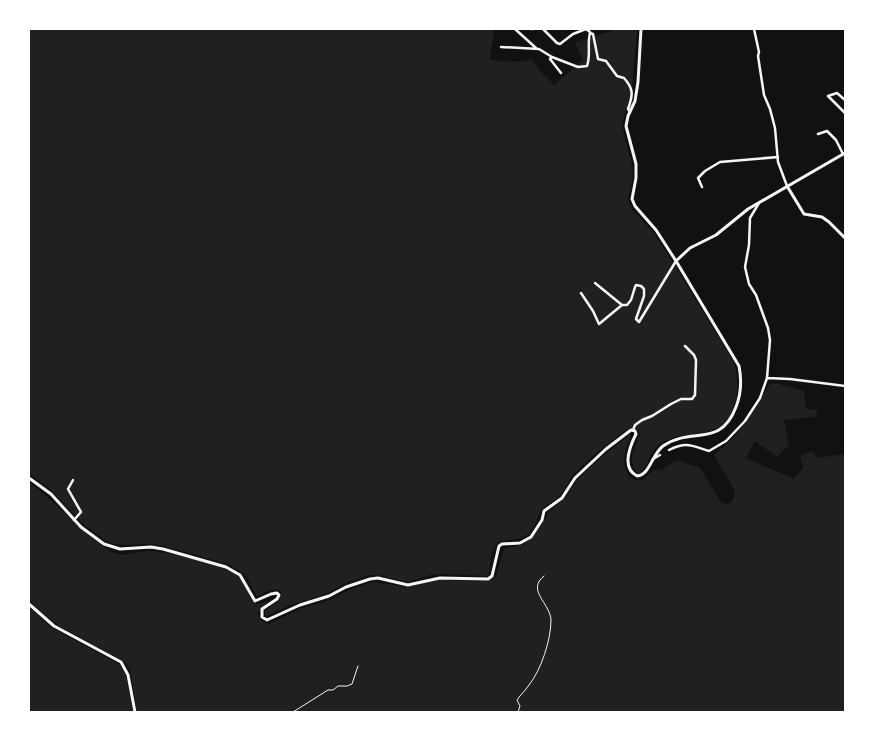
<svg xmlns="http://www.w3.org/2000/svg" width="874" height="741" font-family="'Fira Sans',sans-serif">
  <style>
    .green { fill: #202020 }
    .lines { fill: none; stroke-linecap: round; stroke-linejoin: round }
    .path { stroke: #f5f5f5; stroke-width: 1 }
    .minor { stroke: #f5f5f5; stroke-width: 2.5 }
    .tertiary { stroke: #f5f5f5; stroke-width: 3 }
  </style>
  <rect width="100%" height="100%" fill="#111"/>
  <path class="green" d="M 29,29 L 497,29 L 494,31 L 490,59 C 504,62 518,63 532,59 L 541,72 L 554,85 L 583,60 L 575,43 L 616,29 L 637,29 L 631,100 L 624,115 L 622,127 L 632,165 L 633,178 L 628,199 L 632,209 L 653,232 L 673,263 L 732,359 C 742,380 739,421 713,430 C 698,435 681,433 665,441 C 649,449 651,463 639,473 L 635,471 C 626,452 639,447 639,431 L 633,427 C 623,429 578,468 571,478 C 567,483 566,489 561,494 C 556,500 548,503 543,508 C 537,513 537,527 528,534 C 519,542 504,537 496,545 C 491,551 490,566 489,574 L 487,576 L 440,574 L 430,575 L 408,582 L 378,575 L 369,575 L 344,584 L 328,593 L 290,605 L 268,616 L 265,615 L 265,610 L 279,601 L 282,594 L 279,590 L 270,590 L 257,597 L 247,578 L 243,573 L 228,564 L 164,546 L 152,544 L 120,545 L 106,541 L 83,524 L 48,487 L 29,474 Z
    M 775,383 L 804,391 L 806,409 L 817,410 L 816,417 L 784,420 L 789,445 L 777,457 L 755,441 L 746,458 L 794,479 L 803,468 L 800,456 L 813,451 L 817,458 L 845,454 L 845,712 L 137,712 L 130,670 L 125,662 L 59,626 L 41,612 L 29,599 L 29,482 C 51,499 70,519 92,536 C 100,542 106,551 117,554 C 124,556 141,551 150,551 C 166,551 227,566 238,576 C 245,583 249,596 256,604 L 268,601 L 257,613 L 263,622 L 269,624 L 302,608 L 324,602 L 354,588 L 372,582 L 406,587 L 440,580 L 487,581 L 493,579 L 496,576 L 504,549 L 522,545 L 533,537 L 548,513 L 568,495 L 576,481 L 599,459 L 630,434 C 631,438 629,440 627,445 C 622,460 622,480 641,481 L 654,470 L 661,470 L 677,460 L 700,468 L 721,502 L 726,504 L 732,502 L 735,491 L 714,455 C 743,432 751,415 770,384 Z
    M 29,607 L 47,624 L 61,633 L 119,664 L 126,676 L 133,712 L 29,712 Z"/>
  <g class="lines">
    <path class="path" d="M 293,712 L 328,690 L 333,690 L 338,686 L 347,686 L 352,684 L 358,666
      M 518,712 L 520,706 L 517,700 C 521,694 525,691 529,685 C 541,670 551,640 551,620 C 550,603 526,590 544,576"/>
    <path class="minor" d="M 515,29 L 536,48
      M 532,29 L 533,29
      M 543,29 L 557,43 L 560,44 L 573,34 L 586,29 L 590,32
      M 754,29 L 759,52 L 758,56 L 764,95 L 770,109 L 775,128 L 778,162 L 787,186
      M 501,47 L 539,49 L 552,57
      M 561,73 L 550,59 L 552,57 L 578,67 L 587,66 C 591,55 587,44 590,33 L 593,34 L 598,59 L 606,61 L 617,76 L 624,78 C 634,89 633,95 628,109 L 630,112
      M 845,100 L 837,93 L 828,96 L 845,113
      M 818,134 L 827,131 L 836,140 L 843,154
      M 702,187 L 698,178 L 705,171 L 720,162 L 778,157
      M 595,283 L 622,305
      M 581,293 L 593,311 L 599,324 L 622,305 L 627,305 L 631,300 L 635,287 L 636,285 L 641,286 L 644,289 L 644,296 L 636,319 L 639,322 L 676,261
      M 767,378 L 790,379 L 845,386
      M 633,430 L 635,425 L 642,420 L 652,416 L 671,404 L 681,399 L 692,399 L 695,395 L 696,360 L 694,355 L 685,346
      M 669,450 C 687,441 692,446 709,451 L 726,441 L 745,421 L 760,398 L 767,378 L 770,340 L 768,328 L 756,295 L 749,284 L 745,267 L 749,245 L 750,218 L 759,203
      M 653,459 L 660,455
      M 73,480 L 68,489 L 81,512 L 74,520"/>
    <path class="tertiary" d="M 787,186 L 804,214 L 822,217 L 829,222 L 845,238
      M 676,261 L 690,248 L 716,235 L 748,209 L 845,153
      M 29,478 L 51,494 L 81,527 L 104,544 L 120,549 L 151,547 L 163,549 L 226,567 L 240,575 L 255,601 L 271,594 L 277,593 L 279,595 L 277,599 L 262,609 L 262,617 L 267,620 L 300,605 L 329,596 L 346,587 L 370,579 L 378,578 L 408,585 L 440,578 L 488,579 L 492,576 L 499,546 L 502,544 L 520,543 L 531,537 L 542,520 L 544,511 L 562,498 L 575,478 L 606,449 L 631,430 L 635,431 L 636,434 C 630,446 621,468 637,476 C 650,475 652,454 663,446 C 692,426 720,449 736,407 C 741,394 742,381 739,366 L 676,261 L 656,230 L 635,206 L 632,199 L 636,178 L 636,164 L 626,126 L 628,116 L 635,101 L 638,82 L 641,29
      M 29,604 L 54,626 L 121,662 L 128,675 L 135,712"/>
  </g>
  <rect width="874" height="741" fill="none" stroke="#ffffff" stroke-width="60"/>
</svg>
